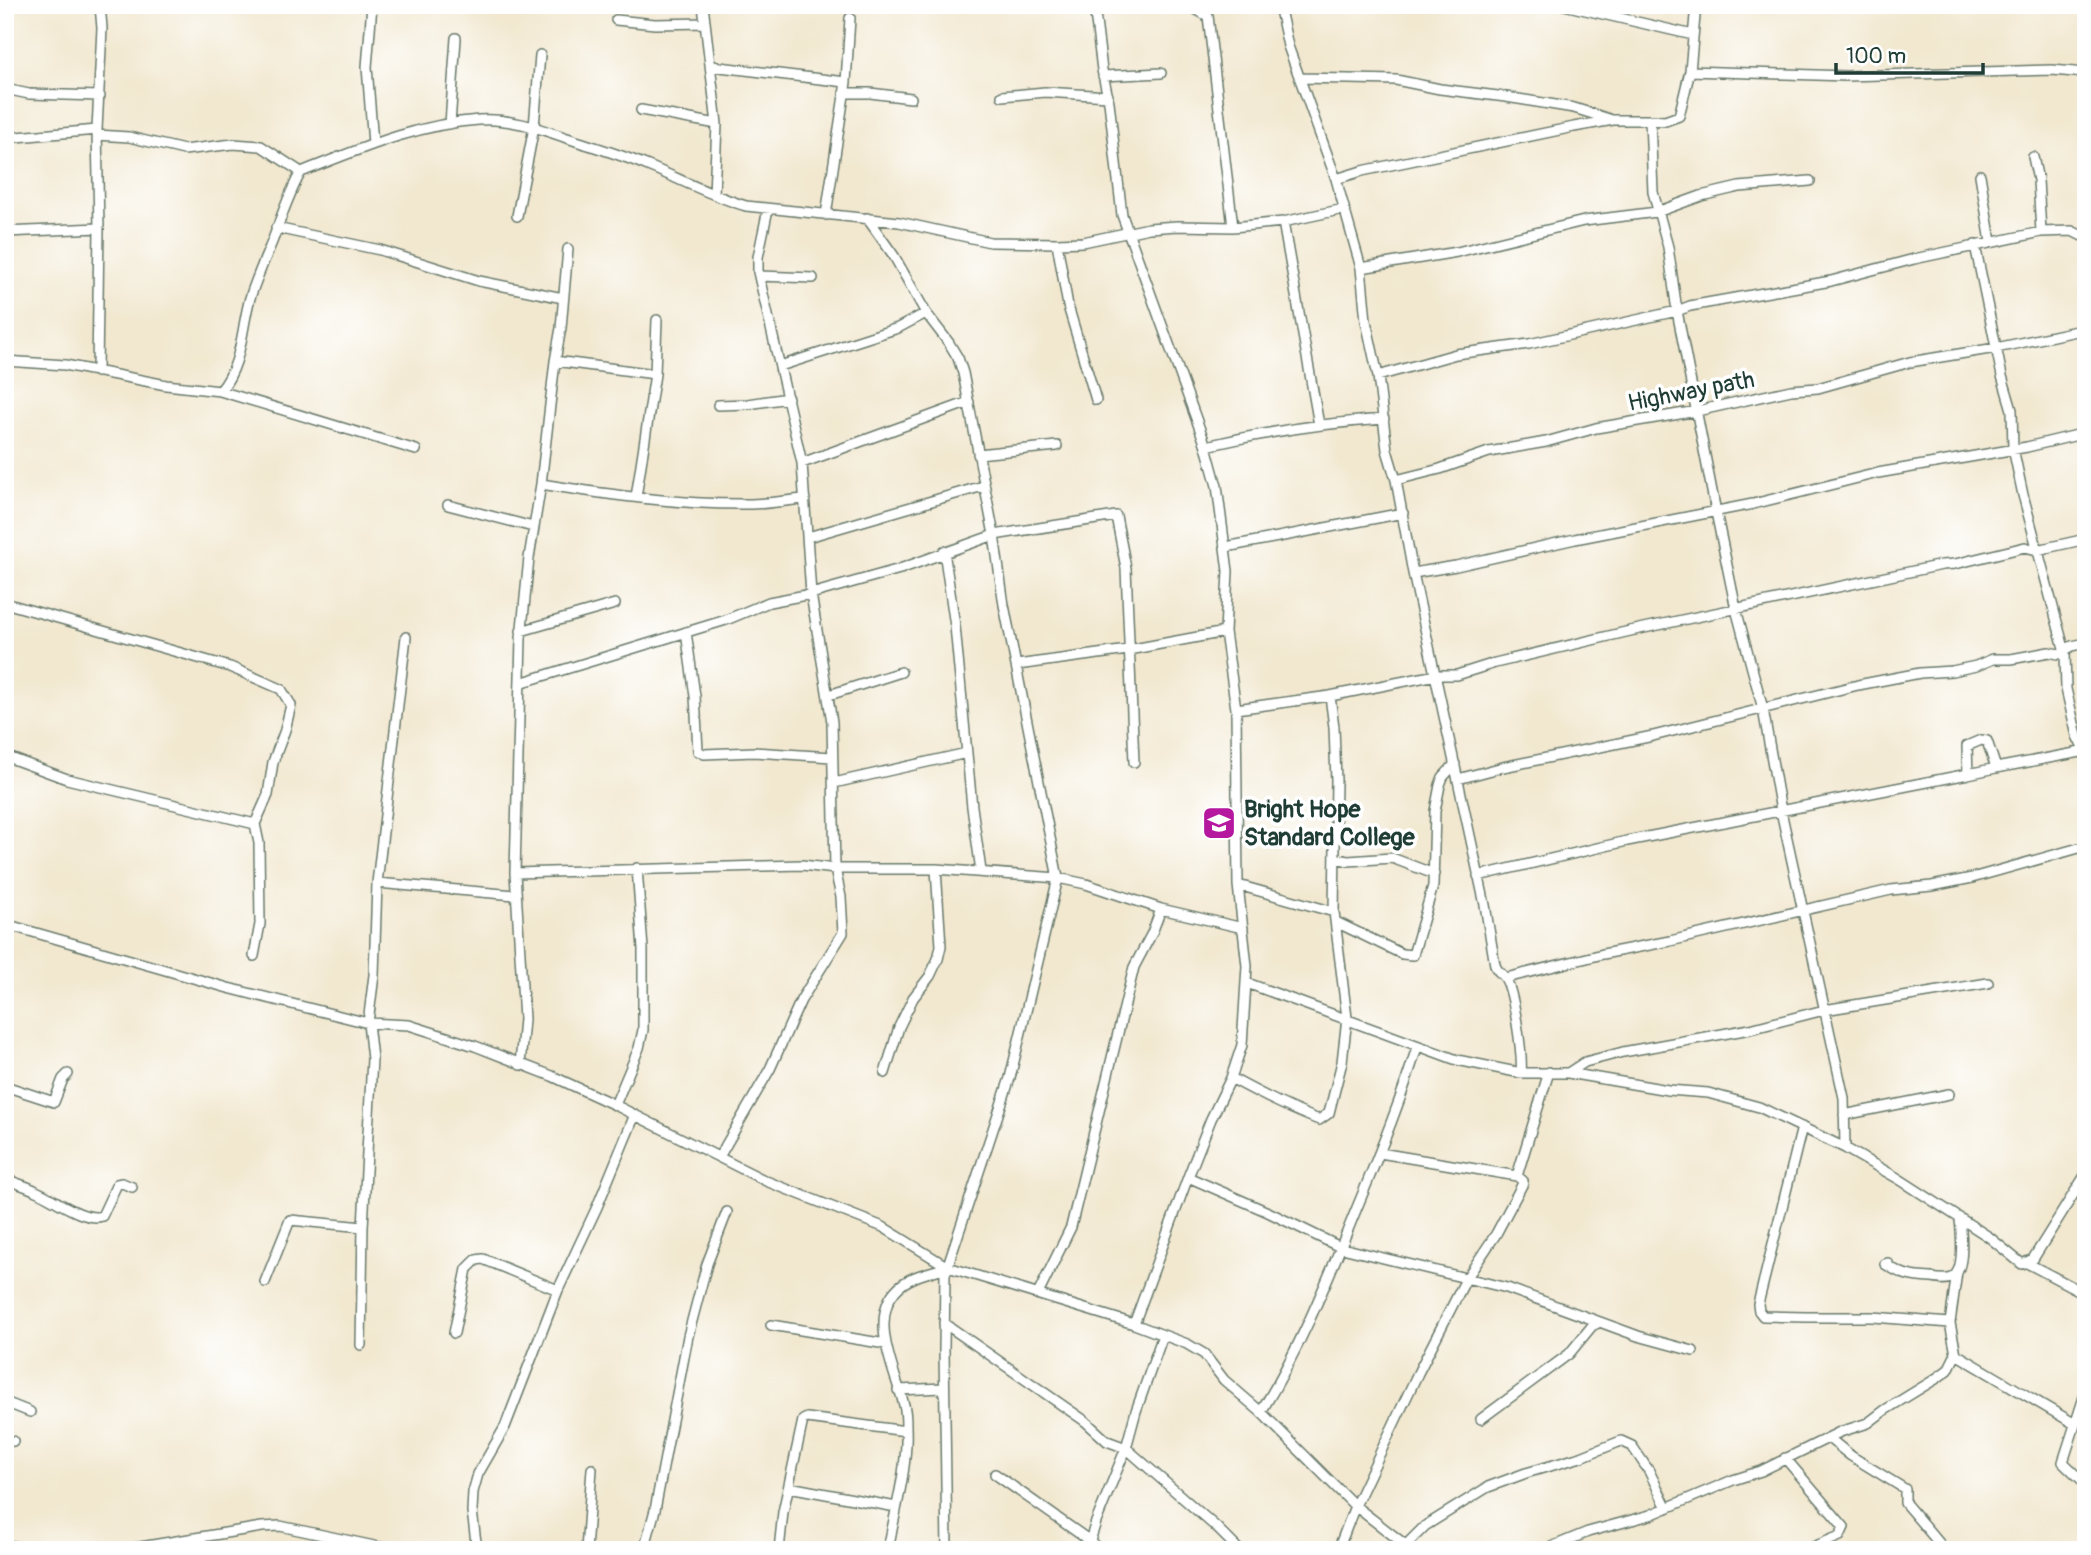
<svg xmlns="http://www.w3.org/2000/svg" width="2091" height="1555" font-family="Pangolin,sans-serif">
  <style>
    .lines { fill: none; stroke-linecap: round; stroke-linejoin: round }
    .street-casing { stroke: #69796b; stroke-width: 12 }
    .street { stroke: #fff; stroke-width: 9 }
    .labels { text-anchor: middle; stroke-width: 7; stroke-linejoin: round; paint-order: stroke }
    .street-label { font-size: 24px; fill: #1f3d34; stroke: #fff }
    .poi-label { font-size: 24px; font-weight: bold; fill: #1f3d34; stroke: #fff; text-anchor: start }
  </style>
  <rect width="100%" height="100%" fill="#fff"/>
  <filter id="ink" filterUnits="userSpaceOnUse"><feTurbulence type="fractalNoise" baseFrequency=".0143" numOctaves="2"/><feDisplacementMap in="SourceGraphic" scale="14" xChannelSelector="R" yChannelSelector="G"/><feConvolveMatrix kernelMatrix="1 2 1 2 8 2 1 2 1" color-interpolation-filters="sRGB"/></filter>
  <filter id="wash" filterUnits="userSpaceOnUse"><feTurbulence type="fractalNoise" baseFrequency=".00686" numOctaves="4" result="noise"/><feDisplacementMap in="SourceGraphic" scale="28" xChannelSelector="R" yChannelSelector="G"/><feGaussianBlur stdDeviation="1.57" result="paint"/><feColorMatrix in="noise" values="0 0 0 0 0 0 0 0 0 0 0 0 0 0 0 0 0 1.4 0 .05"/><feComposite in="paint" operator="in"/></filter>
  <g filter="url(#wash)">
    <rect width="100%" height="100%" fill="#f2e8d0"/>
  </g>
  <g filter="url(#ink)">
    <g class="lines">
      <g class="street-casing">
        <path id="street" d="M 372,5 L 367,67 L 373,144
          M 703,5 L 717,124 L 714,194
          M 1094,5 L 1102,70 L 1109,102 L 1122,215 L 1206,446 L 1217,486 L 1228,571 L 1225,632 L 1236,709 L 1238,885 L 1247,966 L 1242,1045 L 1231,1078 L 1211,1119 L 1188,1177 L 1134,1324
          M 1166,5 L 1193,8 L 1208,16 L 1233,227
          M 1279,5 L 1288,46 L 1336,179 L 1361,268 L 1366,321 L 1378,376 L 1387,450 L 1396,480 L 1413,573 L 1485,905 L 1495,965 C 1497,972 1501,972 1505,978 C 1514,991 1523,1056 1521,1073
          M 1564,5 L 1693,35
          M 1696,5 L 1690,71 L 1679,116 L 1665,121 L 1650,120 L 1653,192 L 1668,247 L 1677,311 L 1716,512 L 1736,609 L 1763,709 L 1781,811 L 1844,1098 L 1845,1148
          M 616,20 L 655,24 L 705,23
          M 711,66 L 846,82
          M 1690,71 L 1846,76 L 2052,70 L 2086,73
          M 1103,76 L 1161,73
          M 1300,78 L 1396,80 L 1440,89 L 1506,97 L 1574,108 L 1609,119
          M 5,89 L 29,94 L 100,96
          M 844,93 L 870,93 L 911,98
          M 1002,96 L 1045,92 L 1108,96
          M 641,110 L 717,124
          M 450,124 L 456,38
          M 97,135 L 129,137 L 184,150 L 233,144 L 261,146 L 301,172
          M 5,138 L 97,130
          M 2033,157 L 2038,180 L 2041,232
          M 1980,175 L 1991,242
          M 1336,179 L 1362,171 L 1574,127 L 1613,120 L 1650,120
          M 826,215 L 846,82 L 850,18
          M 517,216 L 534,127 L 540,55
          M 867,218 L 894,256 L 926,313 L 949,343 L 958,358 L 963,373 L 994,535 L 1004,605 L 1058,878 L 1010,1078 L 945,1274 L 944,1350 L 947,1550
          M 1283,222 L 1319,425
          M 276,228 L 380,250 L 479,281 L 563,298
          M 5,232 L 99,228
          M 1057,243 L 1068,306 L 1096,400
          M 1975,245 L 2002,376 L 2012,410 L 2013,448 L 2023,495 L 2065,652 L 2066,689 L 2077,736 L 2086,754
          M 1361,268 L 1457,252 L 1584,221 L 1657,212 L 1701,196 L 1739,187 L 1810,181
          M 759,276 L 813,278
          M 5,361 L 65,365 L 166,385 L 220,391 L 416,450
          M 555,361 L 655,374
          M 780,366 L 898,328 L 926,313
          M 97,372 L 99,228 L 97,130 L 102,28 L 100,5
          M 1378,376 L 1456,354 L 1529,344 L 1677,311 L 1690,306 L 1831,281 L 1914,259 L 2041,232 L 2072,231 L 2086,238
          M 220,391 C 243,364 241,329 250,298 C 256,279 264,261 272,242 C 281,218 288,195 301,172 C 358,150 417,124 479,120 C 510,118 538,128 567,138 C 594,147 622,155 648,166 C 680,179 712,196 746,206 L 899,222 L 990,242 L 1057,243 L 1083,242 L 1149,228 L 1177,226 L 1233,227 L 1283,222 L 1344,209
          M 718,405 L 748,404 L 788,398
          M 1206,446 C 1265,432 1323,423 1384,419
          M 978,454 L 1057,446
          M 802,463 L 969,402
          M 1396,480 L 1440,469 L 1489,452 L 1546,442 L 1596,428 L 1697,411 L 1791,390 L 1818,388 L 1910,362 L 1996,348 L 2086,329
          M 541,484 C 610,495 681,505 751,504 C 769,504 788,500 805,499
          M 636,497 L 655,374 L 657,320
          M 448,505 L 533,527
          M 808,537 L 983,486
          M 1226,547 L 1403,513
          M 944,551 L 955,626 L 972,807 L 981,871
          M 1413,573 L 1456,566 L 1575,539 L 1753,504 L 1878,473 L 2027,447 L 2086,433
          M 5,603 L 230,667 L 281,689 L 291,705 L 285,730 L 273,762 L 268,795 L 255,824 L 259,843 L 260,924 L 254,956
          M 521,631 L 615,604
          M 686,632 L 695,696 L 698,751 L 704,754 L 754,752 L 832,757
          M 1017,665 L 1128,650 L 1225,632
          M 520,683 L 726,620 L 769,602 L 811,594 L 900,569 L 994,535 L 1116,516 L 1126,568 L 1134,762
          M 829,695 L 901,672
          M 1236,709 L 1330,696 L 1436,675 L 1457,675 L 1495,663 L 1630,631 L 1942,565 L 1955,564 L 2025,547 L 2037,550 L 2086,539
          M 5,756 L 67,779 L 255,824
          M 1968,774 L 1996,768
          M 1458,779 L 1503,767 L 1653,736 L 1858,685 L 1920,673 L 1952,671 L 1976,666 L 1993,659 L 2011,659 L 2049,652 L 2058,654 L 2072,646 L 2086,643
          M 834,783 L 967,753
          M 1336,858 L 1348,861 L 1392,858 L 1434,874
          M 515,873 L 802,865 L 835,869 L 936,869 L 1058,878 L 1086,884 L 1161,909 L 1243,928
          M 1478,876 L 1627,841 L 1968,774 L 1967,746 L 1981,740 L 1987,741 L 1996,768 L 2086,751
          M 377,883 L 515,895
          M 1238,885 L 1334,912
          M 1336,922 L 1402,954 L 1413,955 L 1433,886 L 1435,811 L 1440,785 L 1443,777 L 1455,764
          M 5,924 L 228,988 L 368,1023 L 409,1025 L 475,1046 L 552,1076 L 615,1105 L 766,1181 L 883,1227 L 948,1267 L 1134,1324 L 1187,1344 L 1204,1354 L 1224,1380 L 1261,1412 L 1355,1506 L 1412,1550
          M 1506,978 L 1603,954 L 1670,941 L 1891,890 L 1932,886 L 1972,878 L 2086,846
          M 1247,983 L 1457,1060 L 1521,1073 L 1568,1073 L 1668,1090 L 1708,1093 L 1759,1107 L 1845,1148 L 1899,1179 L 1989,1237 L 2022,1264 L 2033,1259 L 2086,1174
          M 520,1065 L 524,1019 L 515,873 L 521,638 L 529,558 L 541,484 L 555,361 L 561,328 L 568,249
          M 885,1073 L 899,1027 L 913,998 L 930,976 L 938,959 L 941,946 L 936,869
          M 1568,1073 L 1585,1062 L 1623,1052 L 1750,1029 L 1824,1010 L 1988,983
          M 1231,1078 C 1260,1094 1288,1108 1319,1120 L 1329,1113 L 1342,1062 L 1347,1018 L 1334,912 L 1336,780 L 1334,727 L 1330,696
          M 5,1086 L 54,1102 L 63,1079 L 68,1074
          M 615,1105 L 639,1048 L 643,1030 L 643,949 L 637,868
          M 1844,1115 L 1949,1094
          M 1802,1127 L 1758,1304 L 1759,1311 L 1763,1316 L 1806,1317
          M 719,1157 L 770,1069 L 801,1000 L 843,933 L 841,897 L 835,869 L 832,722 L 811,594 L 802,463 L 758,272 L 758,257 L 768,209
          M 1517,1176 L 1549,1072
          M 1188,1177 L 1268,1212 L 1342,1248 L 1507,1288 L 1638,1336 L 1693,1351
          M 5,1179 C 15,1183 27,1186 36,1191 C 53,1198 84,1222 102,1216 L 117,1184 L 122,1183 L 132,1187
          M 1888,1263 L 1885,1264 C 1902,1275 1910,1277 1931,1278 C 1937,1279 1947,1281 1953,1277 C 1966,1268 1961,1232 1960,1219
          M 2027,1263 L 2086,1294
          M 265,1282 L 290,1220 L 363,1227
          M 1038,1294 L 1071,1227 L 1134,967 L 1152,933 L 1161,909
          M 1803,1317 L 1873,1317 L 1950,1323
          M 944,1323 L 1085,1421 L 1107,1441 L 1126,1448 L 1216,1527 L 1239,1550
          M 771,1325 L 886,1344
          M 454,1333 L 467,1269 L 476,1260 L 483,1259 L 558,1290
          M 361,1345 L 363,1227 L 372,1059 L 368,1023 L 374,975 L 377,883 L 406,637
          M 1956,1354 L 2075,1424
          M 898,1390 L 944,1388
          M 2086,1391 L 2063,1462 L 2086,1484
          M 5,1402 L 30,1412
          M 1261,1412 C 1305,1340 1331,1270 1363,1193 C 1383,1144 1402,1097 1417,1047
          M 1481,1419 L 1569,1354 L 1592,1326 L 1600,1322
          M 1830,1439 L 1851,1456 L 1905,1489 L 1905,1503 L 1945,1550
          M 5,1442 L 13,1441
          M 1785,1458 L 1844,1527 L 1840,1536 L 1806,1550
          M 995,1474 L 1090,1541 L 1099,1550
          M 789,1487 L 896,1507
          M 5,1545 L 36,1550
          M 1406,1545 L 1425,1526 L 1488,1487 L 1526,1473 L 1581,1457 L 1621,1441 L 1632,1446 L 1649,1471 L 1667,1508
          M 122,1550 L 262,1527 L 280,1526 L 393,1550
          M 477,1550 L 472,1511 L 473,1492 L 478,1474 L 505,1427 L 558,1290 L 597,1207 L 634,1117
          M 586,1550 L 592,1469
          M 644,1550 L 655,1510 L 688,1336 L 707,1264 L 727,1212
          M 779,1550 L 783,1512 L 803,1420 L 807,1418 L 906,1431
          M 888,1550 C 895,1510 908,1468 906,1427 C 906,1420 906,1412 904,1405 C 896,1374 869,1321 895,1291 C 907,1276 931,1272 948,1267
          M 1087,1550 L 1096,1522 L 1126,1448 L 1136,1411 L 1163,1335
          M 1338,1550 L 1355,1506 L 1418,1373 L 1466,1279 L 1496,1234 L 1522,1185 L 1523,1181 L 1517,1176 L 1380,1153
          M 1544,1550 L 1588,1532 L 1650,1515 L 1733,1480 L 1761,1471 L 1840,1432 L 1868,1423 L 1885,1410 L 1934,1380 L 1948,1370 L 1956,1354 L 1950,1323 L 1957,1272"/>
      </g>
      <use href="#street" class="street"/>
    </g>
  </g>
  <defs>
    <g id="school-square" transform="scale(1.75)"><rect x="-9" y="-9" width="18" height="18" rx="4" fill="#b5179e" stroke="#fff"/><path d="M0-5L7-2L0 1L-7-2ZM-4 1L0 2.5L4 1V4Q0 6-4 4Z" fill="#fff"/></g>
  </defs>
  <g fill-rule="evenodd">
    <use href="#school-square" x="1219" y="823"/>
  </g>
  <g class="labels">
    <g class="street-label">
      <text transform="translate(1691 391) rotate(-11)" y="8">Highway path</text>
    </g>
    <g class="poi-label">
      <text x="1244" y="817">Bright Hope<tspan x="1244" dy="28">Standard College</tspan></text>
    </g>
  </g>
  <rect width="2091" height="1555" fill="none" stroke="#fff" stroke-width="28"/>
  <path d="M1836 63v10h147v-10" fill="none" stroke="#1f3d34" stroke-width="3.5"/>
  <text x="1846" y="63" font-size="21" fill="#1f3d34" stroke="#ffffff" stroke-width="5" paint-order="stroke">100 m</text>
</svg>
